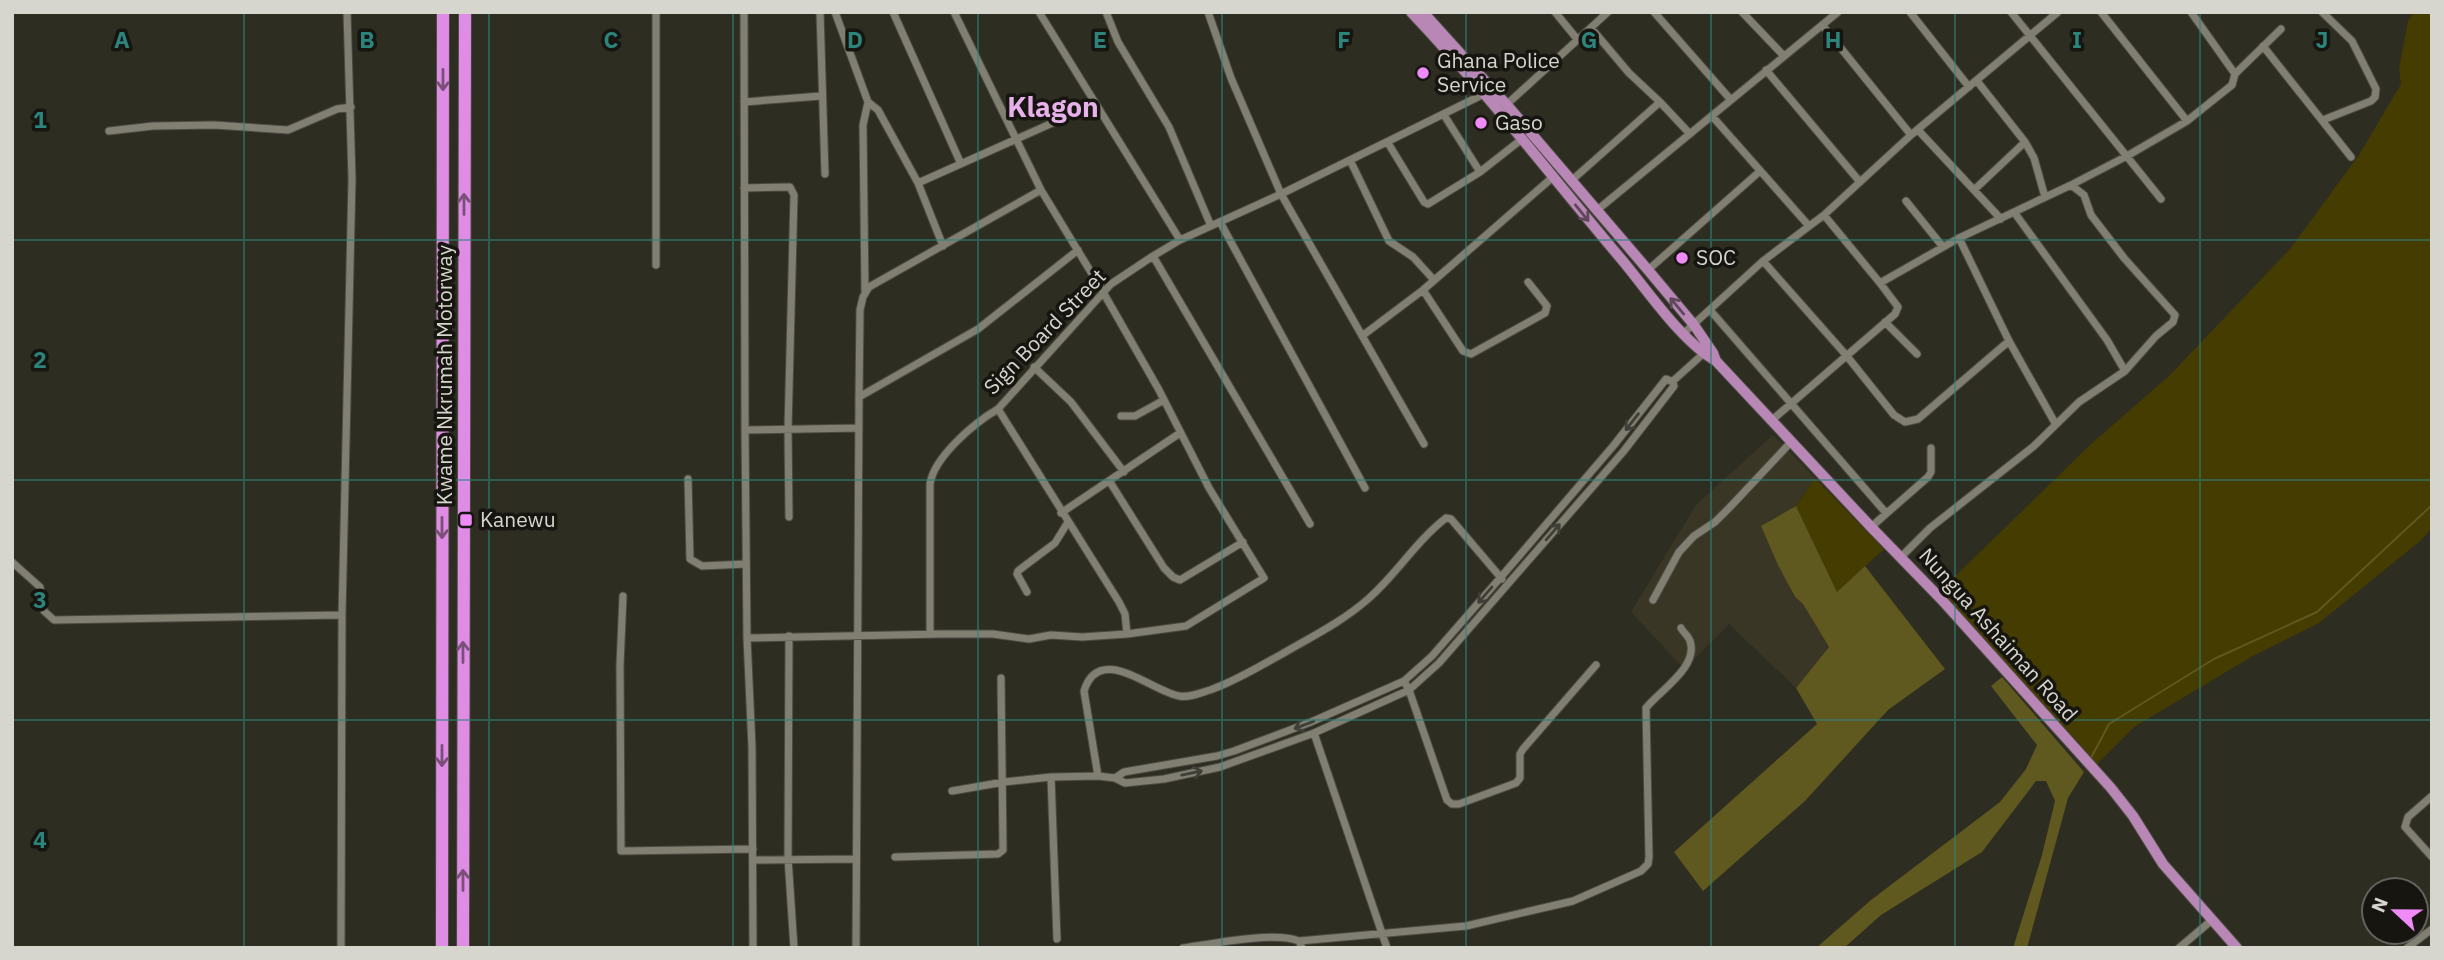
<svg xmlns="http://www.w3.org/2000/svg" width="2444" height="960" font-family="'IBM Plex Sans',sans-serif">
  <style>
    .built { fill: #393625 }
    .green { fill: #443c00 }
    .water { fill: #5f581f }
    .lines { fill: none; stroke-linecap: round; stroke-linejoin: round }
    .stream { stroke: #5f581f; stroke-width: 2 }
    .minor-casing { stroke: #4c4b42; stroke-width: 9 }
    .primary-casing { stroke: #4c4b42; stroke-width: 12 }
    .motorway-casing { stroke: #4c4b42; stroke-width: 14 }
    .minor { stroke: #807f72; stroke-width: 7 }
    .primary { stroke: #b887b6; stroke-width: 10 }
    .motorway { stroke: #de8ce4; stroke-width: 12 }
    .oneway { stroke: #7a507a }
    .oneway2 { stroke: #5f485b }
    .oneway3 { stroke: #403f37 }
    .grid { fill: none; stroke: #2d847c; stroke-width: 2; stroke-opacity: 0.55 }
    .poi-dot { fill: #ef8bf6; stroke: #161510; stroke-width: 2.5 }
    .labels { text-anchor: middle; stroke-width: 7; stroke-linejoin: round; paint-order: stroke }
    .poi-label { font-size: 21px; fill: #d6d5ce; stroke: #161510; text-anchor: start }
    .street-label { font-size: 21px; fill: #d6d5ce; stroke: #161510 }
    .district-label { font-size: 28px; font-weight: bold; fill: #e8b1eb; stroke: #161510 }
    .grid-label { font-size: 23px; text-anchor: middle; font-weight: bold; fill: #2d847c; stroke: #161510; stroke-width: 7; stroke-linejoin: round; paint-order: stroke }
  </style>
  <rect width="100%" height="100%" fill="#2e2d22"/>
  <path class="built" d="M 1773,435 L 1815,478 L 1796,506 L 1762,526 L 1794,597 L 1803,604 L 1829,647 L 1796,688 L 1729,624 L 1684,669 L 1631,612 L 1696,505 Z"/>
  <path class="green" d="M 2414,12 L 2432,12 L 2432,528 L 2419,542 L 2319,623 L 2253,656 L 2134,727 L 2096,765 L 2085,750 L 1940,591 L 2091,444 L 2170,375 L 2290,249 L 2359,155 L 2401,84 L 2399,69 L 2408,21 Z
    M 1815,478 L 1884,549 L 1837,592 L 1796,506 Z"/>
  <path class="water" d="M 1796,506 L 1837,592 L 1865,566 L 1945,669 L 1888,710 L 1805,801 L 1703,891 L 1674,852 L 1817,724 L 1796,688 L 1829,647 L 1803,604 L 1795,597 L 1778,565 L 1761,526 Z
    M 2002,677 L 2084,772 L 2068,798 L 2027,948 L 2013,948 L 2042,855 L 2055,801 L 2046,781 L 2036,781 L 1982,852 L 1881,915 L 1844,948 L 1816,948 L 1871,900 L 2000,802 L 2026,769 L 2037,745 L 1991,686 Z"/>
  <g class="lines">
    <path class="stream" d="M 2091,758 L 2109,724 L 2214,659 L 2317,612 L 2432,505"/>
    <g class="minor-casing">
      <path id="minor" d="M 656,12 L 656,265
        M 744,12 L 745,430 L 747,638 L 752,747 L 753,948
        M 820,12 L 825,174
        M 835,12 L 868,102 L 878,110 L 918,183 L 943,246
        M 893,12 L 961,164
        M 954,12 L 1041,190 L 1103,292 L 1159,390 L 1209,488 L 1264,578 L 1186,626 L 1127,634
        M 1039,12 L 1180,240
        M 1106,12 L 1118,42 L 1169,127 L 1211,226
        M 1208,12 L 1231,78 L 1281,194 L 1424,444
        M 1555,12 L 1577,39
        M 1654,12 L 1731,100
        M 1742,12 L 1784,56
        M 1910,12 L 1969,87
        M 2011,12 L 2161,199
        M 2101,12 L 2187,121
        M 2322,12 L 2352,41 L 2376,89 L 2375,97 L 2371,101 L 2323,120
        M 1823,26 L 1911,135
        M 2263,46 L 2351,157
        M 1766,70 L 1860,182
        M 2235,74 L 2281,29
        M 1977,81 L 2025,142 L 2034,158 L 2045,197
        M 744,102 L 821,96
        M 1660,102 L 1690,134
        M 1505,106 L 1608,12
        M 1444,115 L 1480,172
        M 1712,116 L 1809,226
        M 1918,130 L 2001,219
        M 109,131 L 153,126 L 214,125 L 288,130 L 337,109 L 351,107
        M 1388,143 L 1424,202 L 1428,204 L 1480,172 L 1522,139
        M 1350,160 L 1389,241 L 1413,257 L 1434,280
        M 1571,181 L 1660,102 L 1629,73 L 1591,28
        M 918,183 L 1095,104
        M 2071,185 L 2127,156 L 2187,121 L 2232,85 L 2235,74 L 2191,12
        M 744,188 L 790,187 L 794,195 L 788,429 L 789,517
        M 1974,190 L 2025,142
        M 1906,201 L 1943,247
        M 1596,211 L 1838,12
        M 1824,215 L 1880,283 L 1959,238 L 2009,341 L 2055,423
        M 1220,222 L 1365,488
        M 1959,238 L 2071,185 L 2084,195 L 2091,215 L 2124,258 L 2175,315 L 2173,322 L 2156,336 L 2125,371
        M 1153,256 L 1310,524
        M 1763,261 L 1846,355 L 1894,415 L 1905,422 L 1918,419 L 2009,341
        M 1648,270 L 1759,172
        M 1423,290 L 1463,351 L 1471,354 L 1545,313 L 1547,306 L 1528,282
        M 865,293 L 863,125 L 868,102
        M 1710,310 L 1886,513
        M 1885,322 L 1917,354
        M 1684,333 L 1763,261 L 1824,215 L 1911,135 L 2058,12
        M 1362,336 L 1423,290 L 1553,177
        M 1034,367 L 1071,402 L 1124,472
        M 1673,381 L 1703,354
        M 859,397 L 978,329 L 1078,250
        M 1121,416 L 1135,416 L 1164,400
        M 1772,420 L 1895,314 L 1898,307 L 1880,283
        M 745,430 L 859,428
        M 688,479 L 690,559 L 702,566 L 746,564
        M 1110,482 L 1164,568 L 1173,577 L 1180,580 L 1243,542
        M 1061,513 L 1180,433
        M 1871,527 L 1928,477 L 1931,472 L 1931,448
        M 1901,557 L 1930,528 L 2034,446 L 2079,402 L 2125,371 L 2107,340 L 2014,212
        M 12,562 L 40,587 L 44,611 L 54,620 L 342,615
        M 1027,592 L 1017,574 L 1018,571 L 1055,543 L 1068,522
        M 623,596 L 620,665 L 621,851 L 753,849
        M 1653,600 L 1679,552 L 1694,536 L 1715,522 L 1731,506 L 1792,441
        M 930,634 L 930,484 C 934,457 974,423 998,409 L 1111,284 L 1153,256 L 1180,240 L 1281,194 L 1486,93
        M 789,636 L 788,858 L 794,948
        M 747,638 L 940,634 L 993,634 L 1029,639 L 1051,635 L 1082,637 L 1127,634 L 1125,614 L 1119,602 L 998,409
        M 1404,681 L 1409,690 L 1447,800 L 1452,804 L 1459,804 L 1516,783 L 1520,778 L 1520,754 L 1523,749 L 1596,665
        M 1314,733 L 1387,948
        M 1098,776 L 1084,691 C 1099,642 1151,691 1179,696 C 1190,698 1200,693 1210,690 C 1236,681 1258,667 1282,654 C 1311,637 1342,622 1368,599 C 1396,575 1416,541 1446,518 L 1451,519 L 1502,579
        M 1051,777 L 1057,939
        M 952,791 L 1004,782 L 1051,777 L 1098,776 L 1115,778 L 1125,783 L 1164,779 L 1220,767 L 1314,733 L 1409,690 L 1439,663 L 1623,452 L 1674,386 L 1673,382 L 1666,379 L 1614,445 L 1501,577 L 1432,656 L 1404,681 L 1311,722 L 1234,751 L 1217,756 L 1124,772 L 1115,778
        M 2432,796 L 2408,817 L 2405,827 L 2432,857
        M 895,857 L 998,854 L 1003,850 L 1001,678
        M 753,860 L 855,859
        M 1299,941 L 1466,926 L 1573,901 L 1641,871 L 1648,864 L 1649,857 L 1646,708 C 1659,691 1699,667 1690,641 C 1689,637 1683,632 1681,628
        M 341,948 L 342,615 L 352,179 L 347,12
        M 856,948 L 859,397 L 860,310 L 863,297 L 869,287 L 1041,190
        M 1183,948 C 1211,944 1274,931 1299,941 L 1302,948
        M 2179,948 L 2212,920
        M 2407,948 L 2432,929"/>
    </g>
    <g class="primary-casing">
      <path id="primary" d="M 1411,12 C 1486,91 1552,177 1622,260 C 1648,291 1682,342 1716,361 L 1871,527 L 1941,599 L 2111,788 L 2133,816 L 2163,864 L 2237,948
        M 1423,12 L 1507,105 L 1648,270 L 1694,325 L 1713,353 L 1716,361"/>
    </g>
    <g class="motorway-casing">
      <path id="motorway" d="M 442,948 L 443,12
        M 463,948 L 465,12"/>
    </g>
    <use href="#minor" class="minor"/>
    <use href="#primary" class="primary"/>
    <use href="#motorway" class="motorway"/>
  </g>
  <defs><path id="oneway-shaft" d="M-6 0H5M1.5-3L5.5 0L1.5 3" fill="none" stroke-width="1.6" stroke-linecap="round" stroke-linejoin="round" transform="scale(1.75)"/></defs>
  <g class="oneway">
    <use href="#oneway-shaft" transform="translate(443 80) rotate(90)"/>
    <use href="#oneway-shaft" transform="translate(464 204) rotate(-90)"/>
    <use href="#oneway-shaft" transform="translate(442 528) rotate(90)"/>
    <use href="#oneway-shaft" transform="translate(463 652) rotate(-90)"/>
    <use href="#oneway-shaft" transform="translate(442 756) rotate(90)"/>
    <use href="#oneway-shaft" transform="translate(463 880) rotate(-90)"/>
  </g>
  <g class="oneway2">
    <use href="#oneway-shaft" transform="translate(1582 213) rotate(51)"/>
    <use href="#oneway-shaft" transform="translate(1677 306) rotate(-130)"/>
  </g>
  <g class="oneway3">
    <use href="#oneway-shaft" transform="translate(1632 422) rotate(128)"/>
    <use href="#oneway-shaft" transform="translate(1553 532) rotate(-49)"/>
    <use href="#oneway-shaft" transform="translate(1485 595) rotate(131)"/>
    <use href="#oneway-shaft" transform="translate(1304 725) rotate(159)"/>
    <use href="#oneway-shaft" transform="translate(1192 773) rotate(-12)"/>
  </g>
  <path class="grid" d="M 244,12 L 244,948M 489,12 L 489,948M 733,12 L 733,948M 978,12 L 978,948M 1222,12 L 1222,948M 1466,12 L 1466,948M 1711,12 L 1711,948M 1955,12 L 1955,948M 2200,12 L 2200,948M 12,240 L 2432,240M 12,480 L 2432,480M 12,720 L 2432,720"/>
  <g class="poi-dot">
    <circle cx="1423" cy="73" r="7"/>
    <circle cx="1481" cy="123" r="7"/>
    <circle cx="1682" cy="258" r="7"/>
    <rect x="459" y="513" width="14" height="14" rx="3.5"/>
  </g>
  <g class="labels">
    <g class="poi-label">
      <text x="1437" y="68">Ghana Police<tspan x="1437" dy="24">Service</tspan></text>
      <text x="1495" y="130">Gaso</text>
      <text x="1696" y="265">SOC</text>
      <text x="480" y="527">Kanewu</text>
    </g>
    <g class="street-label">
      <text transform="translate(1045 332) rotate(-46)" y="7">Sign Board Street</text>
      <text transform="translate(445 375) rotate(-90)" y="7">Kwame Nkrumah Motorway</text>
      <text transform="translate(1998 635) rotate(48)" y="7">Nungua Ashaiman Road</text>
    </g>
    <g class="district-label">
      <text x="1053" y="117">Klagon</text>
    </g>
  </g>
  <g class="grid-label">
    <text x="122" y="48">A</text>
    <text x="367" y="48">B</text>
    <text x="611" y="48">C</text>
    <text x="855" y="48">D</text>
    <text x="1100" y="48">E</text>
    <text x="1344" y="48">F</text>
    <text x="1589" y="48">G</text>
    <text x="1833" y="48">H</text>
    <text x="2077" y="48">I</text>
    <text x="2322" y="48">J</text>
    <text x="40" y="128">1</text>
    <text x="40" y="368">2</text>
    <text x="40" y="608">3</text>
    <text x="40" y="848">4</text>
  </g>
  <rect width="2444" height="960" fill="none" stroke="#d6d5ce" stroke-width="28"/>
  <g transform="translate(2395 911) rotate(292)"><circle r="33" fill="#161510" stroke="#63625c" stroke-width="2"/>
  <path d="M0-5L12 26L0 18L-12 26Z" fill="#ef8bf6"/>
  <text y="-10" font-size="19" font-weight="bold" text-anchor="middle" fill="#d6d5ce">N</text>
  </g>
</svg>
